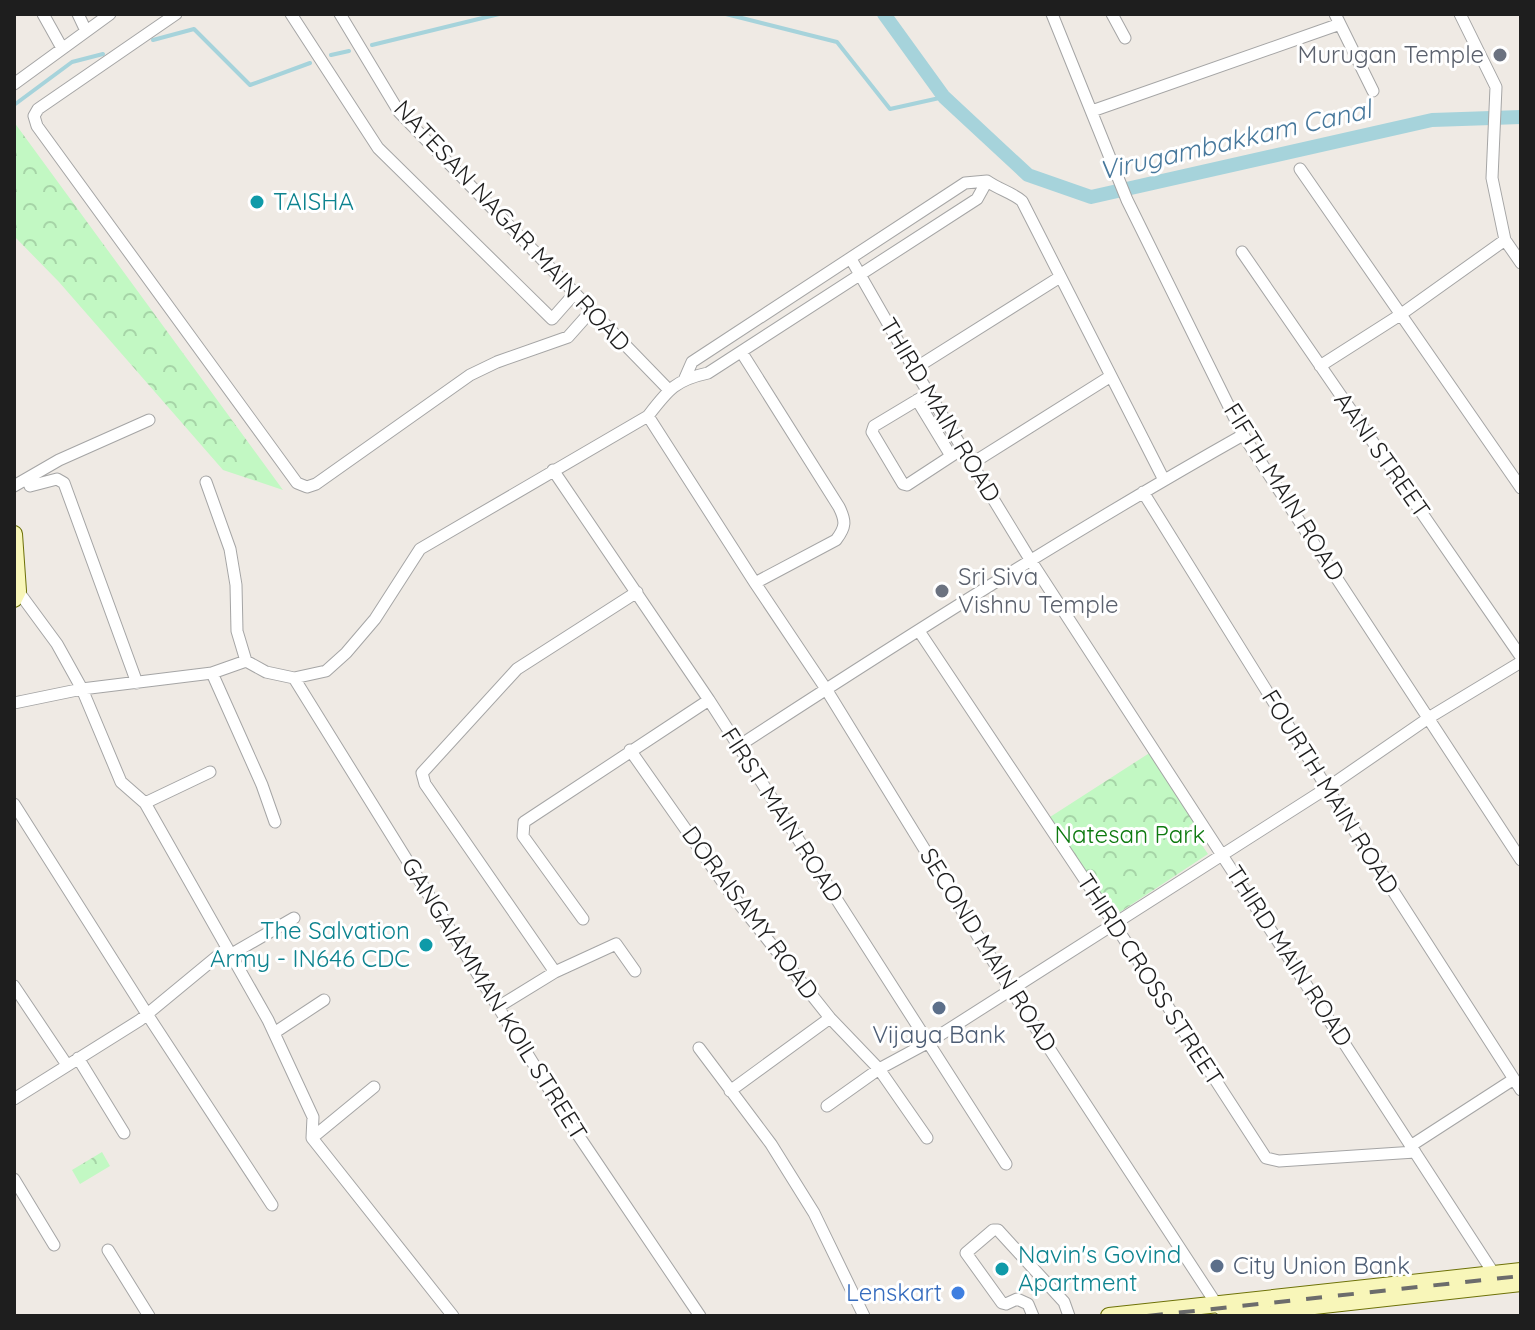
<svg xmlns="http://www.w3.org/2000/svg" width="1535" height="1330" font-family="Quicksand,sans-serif">
  <style>
    .park { fill: url(#park-crowns) }
    .lines { fill: none; stroke-linecap: round; stroke-linejoin: round }
    .stream { stroke: #a6d3db; stroke-width: 4 }
    .canal { stroke: #a6d3db; stroke-width: 14 }
    .street-casing { stroke: #a5a5a5; stroke-width: 13 }
    .secondary-casing { stroke: #6e7208; stroke-width: 18 }
    .street { stroke: #fff; stroke-width: 11 }
    .secondary { stroke: #f8f6b9; stroke-width: 16 }
    .rail { stroke: #6c6c6c; stroke-width: 4; stroke-dasharray: 16 16; stroke-linecap: butt }
    .worship-dot { fill: #6b7280; stroke: #fff; stroke-width: 3 }
    .culture-dot { fill: #0f9aa8; stroke: #fff; stroke-width: 3 }
    .service-dot { fill: #5c6f8a; stroke: #fff; stroke-width: 3 }
    .shop-dot { fill: #3f7fe0; stroke: #fff; stroke-width: 3 }
    .labels { text-anchor: middle; stroke-width: 6; stroke-linejoin: round; paint-order: stroke }
    .worship-label { font-size: 24px; fill: #5b616d; stroke: #fff; text-anchor: end }
    .culture-label { font-size: 24px; fill: #0d838f; stroke: #fff; text-anchor: start }
    .street-label { font-size: 24px; fill: #1e1e1e; stroke: #fff }
    .park-label { font-size: 24px; fill: #0e7a10; stroke: #fff }
    .service-label { font-size: 24px; fill: #4e5e75; stroke: #fff }
    .shop-label { font-size: 24px; fill: #366cbe; stroke: #fff; text-anchor: end }
    .water-label { font-size: 26px; font-style: italic; fill: #47789c; stroke: #fff }
  </style>
  <defs>
    <pattern id="park-crowns" width="20" height="18" patternUnits="userSpaceOnUse" patternTransform="scale(2)"><rect width="20" height="18" fill="#c2f8c3"/><path d="M2 6a3 3 0 1 1 6 0M12 15a3 3 0 1 1 6 0" fill="none" stroke="#a6d4a7"/></pattern>
  </defs>
  <rect width="100%" height="100%" fill="#efeae4"/>
  <path class="park" d="M 14,122 L 283,490 L 223,470 L 59,282 L 14,236 Z
    M 1151,752 L 1196,821 L 1189,826 L 1208,854 L 1114,916 L 1050,817 Z
    M 102,1152 L 110,1166 L 80,1184 L 72,1170 Z"/>
  <g class="lines">
    <path class="stream" d="M 726,14 L 837,42 L 890,109 L 944,97
      M 153,40 L 194,29 L 250,85 L 310,63
      M 372,45 L 499,14
      M 331,55 L 349,51
      M 14,105 L 72,62 L 103,54"/>
    <path class="canal" d="M 884,14 L 944,97 L 1028,175 L 1091,197 L 1432,120 L 1521,117"/>
    <g class="street-casing">
      <path id="street" d="M 43,14 L 62,48
        M 78,14 L 86,31
        M 176,14 L 38,109 L 34,116 L 37,126 L 297,483 L 307,487 L 316,484 L 470,375 L 497,362 L 568,337 L 592,310
        M 291,14 L 378,148 L 552,319 L 575,293
        M 340,14 L 399,112 L 668,389
        M 1052,14 L 1127,200 L 1243,435 L 1521,860
        M 1112,14 L 1125,38
        M 1335,14 L 1373,91
        M 1460,14 L 1496,87 L 1492,178 L 1505,240 L 1521,263
        M 14,84 L 110,14
        M 1092,111 L 1340,24
        M 1300,169 L 1521,488
        M 1242,252 L 1521,657
        M 851,259 L 914,369 L 1031,561 L 1496,1277
        M 742,353 L 839,507 C 846,521 846,527 836,540 L 755,583
        M 1320,366 L 1400,315 L 1505,240
        M 914,369 L 1060,277
        M 685,378 L 692,362 L 965,183 L 987,181 C 998,189 1013,193 1022,201 L 1164,480
        M 929,393 L 874,426 L 872,432 L 903,484 L 907,485 L 962,449
        M 917,400 L 951,456
        M 648,416 L 755,583 L 826,689 L 1011,990 L 1219,1308
        M 971,464 L 1111,376
        M 553,470 L 709,700 L 1006,1164
        M 206,482 L 230,549 L 236,585 L 237,631 L 246,661
        M 14,486 L 59,460 L 149,420
        M 30,486 L 57,479 L 64,483 L 137,683
        M 1143,492 L 1327,788 L 1521,1090
        M 18,591 L 57,644 L 82,689 L 121,782 L 145,803 L 268,1020 L 313,1117 L 312,1138 L 453,1316
        M 919,631 L 1113,922 L 1266,1158 L 1279,1161 L 1415,1152
        M 212,673 L 262,785 L 275,822
        M 294,678 L 572,1126 L 700,1316
        M 14,703 L 82,689 L 212,673 L 246,661 L 266,672 L 294,678 L 326,671 L 346,653 L 375,619 L 420,549 L 648,416 C 668,390 675,380 708,373 L 977,199 L 987,181
        M 737,747 C 903,639 1071,532 1243,435
        M 630,750 L 729,891 L 830,1018 L 879,1069 L 927,1138
        M 145,803 L 210,772
        M 14,804 L 147,1014 L 272,1205
        M 583,919 L 523,836 L 524,822 L 709,700
        M 230,955 L 294,918
        M 555,972 L 425,784 L 422,773 L 517,669 L 637,592
        M 14,986 L 67,1065
        M 498,1007 L 555,972 L 616,944 L 635,971
        M 274,1033 L 324,1000
        M 699,1048 L 771,1144 L 814,1213 L 864,1316
        M 78,1058 L 124,1133
        M 730,1091 L 830,1018
        M 14,1099 L 140,1020 L 226,949
        M 827,1106 L 879,1069 L 929,1042 L 1327,788 L 1430,717 L 1521,662
        M 312,1138 L 374,1087
        M 1412,1145 L 1514,1079
        M 14,1179 L 54,1245
        M 108,1250 L 149,1316
        M 1033,1316 L 1028,1304 L 1017,1299 L 1006,1304 L 1002,1303 L 966,1253 L 993,1230 L 998,1230 L 1064,1302 L 1069,1316"/>
    </g>
    <g class="secondary-casing">
      <path id="secondary" d="M 14,534 L 18,591 L 14,599
        M 1109,1316 L 1521,1271
        M 1225,1316 L 1521,1283"/>
    </g>
    <use href="#street" class="street"/>
    <use href="#secondary" class="secondary"/>
    <path class="rail" d="M 1147,1316 L 1521,1276"/>
  </g>
  <g class="worship-dot">
    <circle cx="1500" cy="55" r="8"/>
    <circle cx="942" cy="591" r="8"/>
  </g>
  <g class="culture-dot">
    <circle cx="257" cy="202" r="8"/>
    <circle cx="426" cy="945" r="8"/>
    <circle cx="1002" cy="1269" r="8"/>
  </g>
  <g class="service-dot">
    <circle cx="939" cy="1008" r="8"/>
    <circle cx="1217" cy="1266" r="8"/>
  </g>
  <circle class="shop-dot" cx="958" cy="1293" r="8"/>
  <g class="labels">
    <g class="worship-label">
      <text x="1484" y="63">Murugan Temple</text>
      <text x="958" y="585" text-anchor="start">Sri Siva<tspan x="958" dy="28">Vishnu Temple</tspan></text>
    </g>
    <g class="culture-label">
      <text x="273" y="210">TAISHA</text>
      <text x="410" y="939" text-anchor="end">The Salvation<tspan x="410" dy="28">Army - IN646 CDC</tspan></text>
      <text x="1018" y="1263">Navin's Govind<tspan x="1018" dy="28">Apartment</tspan></text>
    </g>
    <g class="street-label">
      <text transform="translate(512 226) rotate(47)" y="8">NATESAN NAGAR MAIN ROAD</text>
      <text transform="translate(940 410) rotate(59)" y="8">THIRD MAIN ROAD</text>
      <text transform="translate(1382 455) rotate(55)" y="8">AANI STREET</text>
      <text transform="translate(1284 492) rotate(58)" y="8">FIFTH MAIN ROAD</text>
      <text transform="translate(1330 792) rotate(58)" y="8">FOURTH MAIN ROAD</text>
      <text transform="translate(782 815) rotate(57)" y="8">FIRST MAIN ROAD</text>
      <text transform="translate(750 913) rotate(53)" y="8">DORAISAMY ROAD</text>
      <text transform="translate(988 950) rotate(58)" y="8">SECOND MAIN ROAD</text>
      <text transform="translate(1289 956) rotate(57)" y="8">THIRD MAIN ROAD</text>
      <text transform="translate(1150 980) rotate(57)" y="8">THIRD CROSS STREET</text>
      <text transform="translate(494 999) rotate(58)" y="8">GANGAIAMMAN KOIL STREET</text>
    </g>
    <g class="park-label">
      <text x="1130" y="843">Natesan Park</text>
    </g>
    <g class="service-label">
      <text x="939" y="1043">Vijaya Bank</text>
      <text x="1233" y="1274" text-anchor="start">City Union Bank</text>
    </g>
    <g class="shop-label">
      <text x="942" y="1301">Lenskart</text>
    </g>
    <g class="water-label">
      <text transform="translate(1235 140) rotate(-13)" y="9">Virugambakkam Canal</text>
    </g>
  </g>
  <rect width="1535" height="1330" fill="none" stroke="#1e1e1e" stroke-width="32"/>
</svg>
